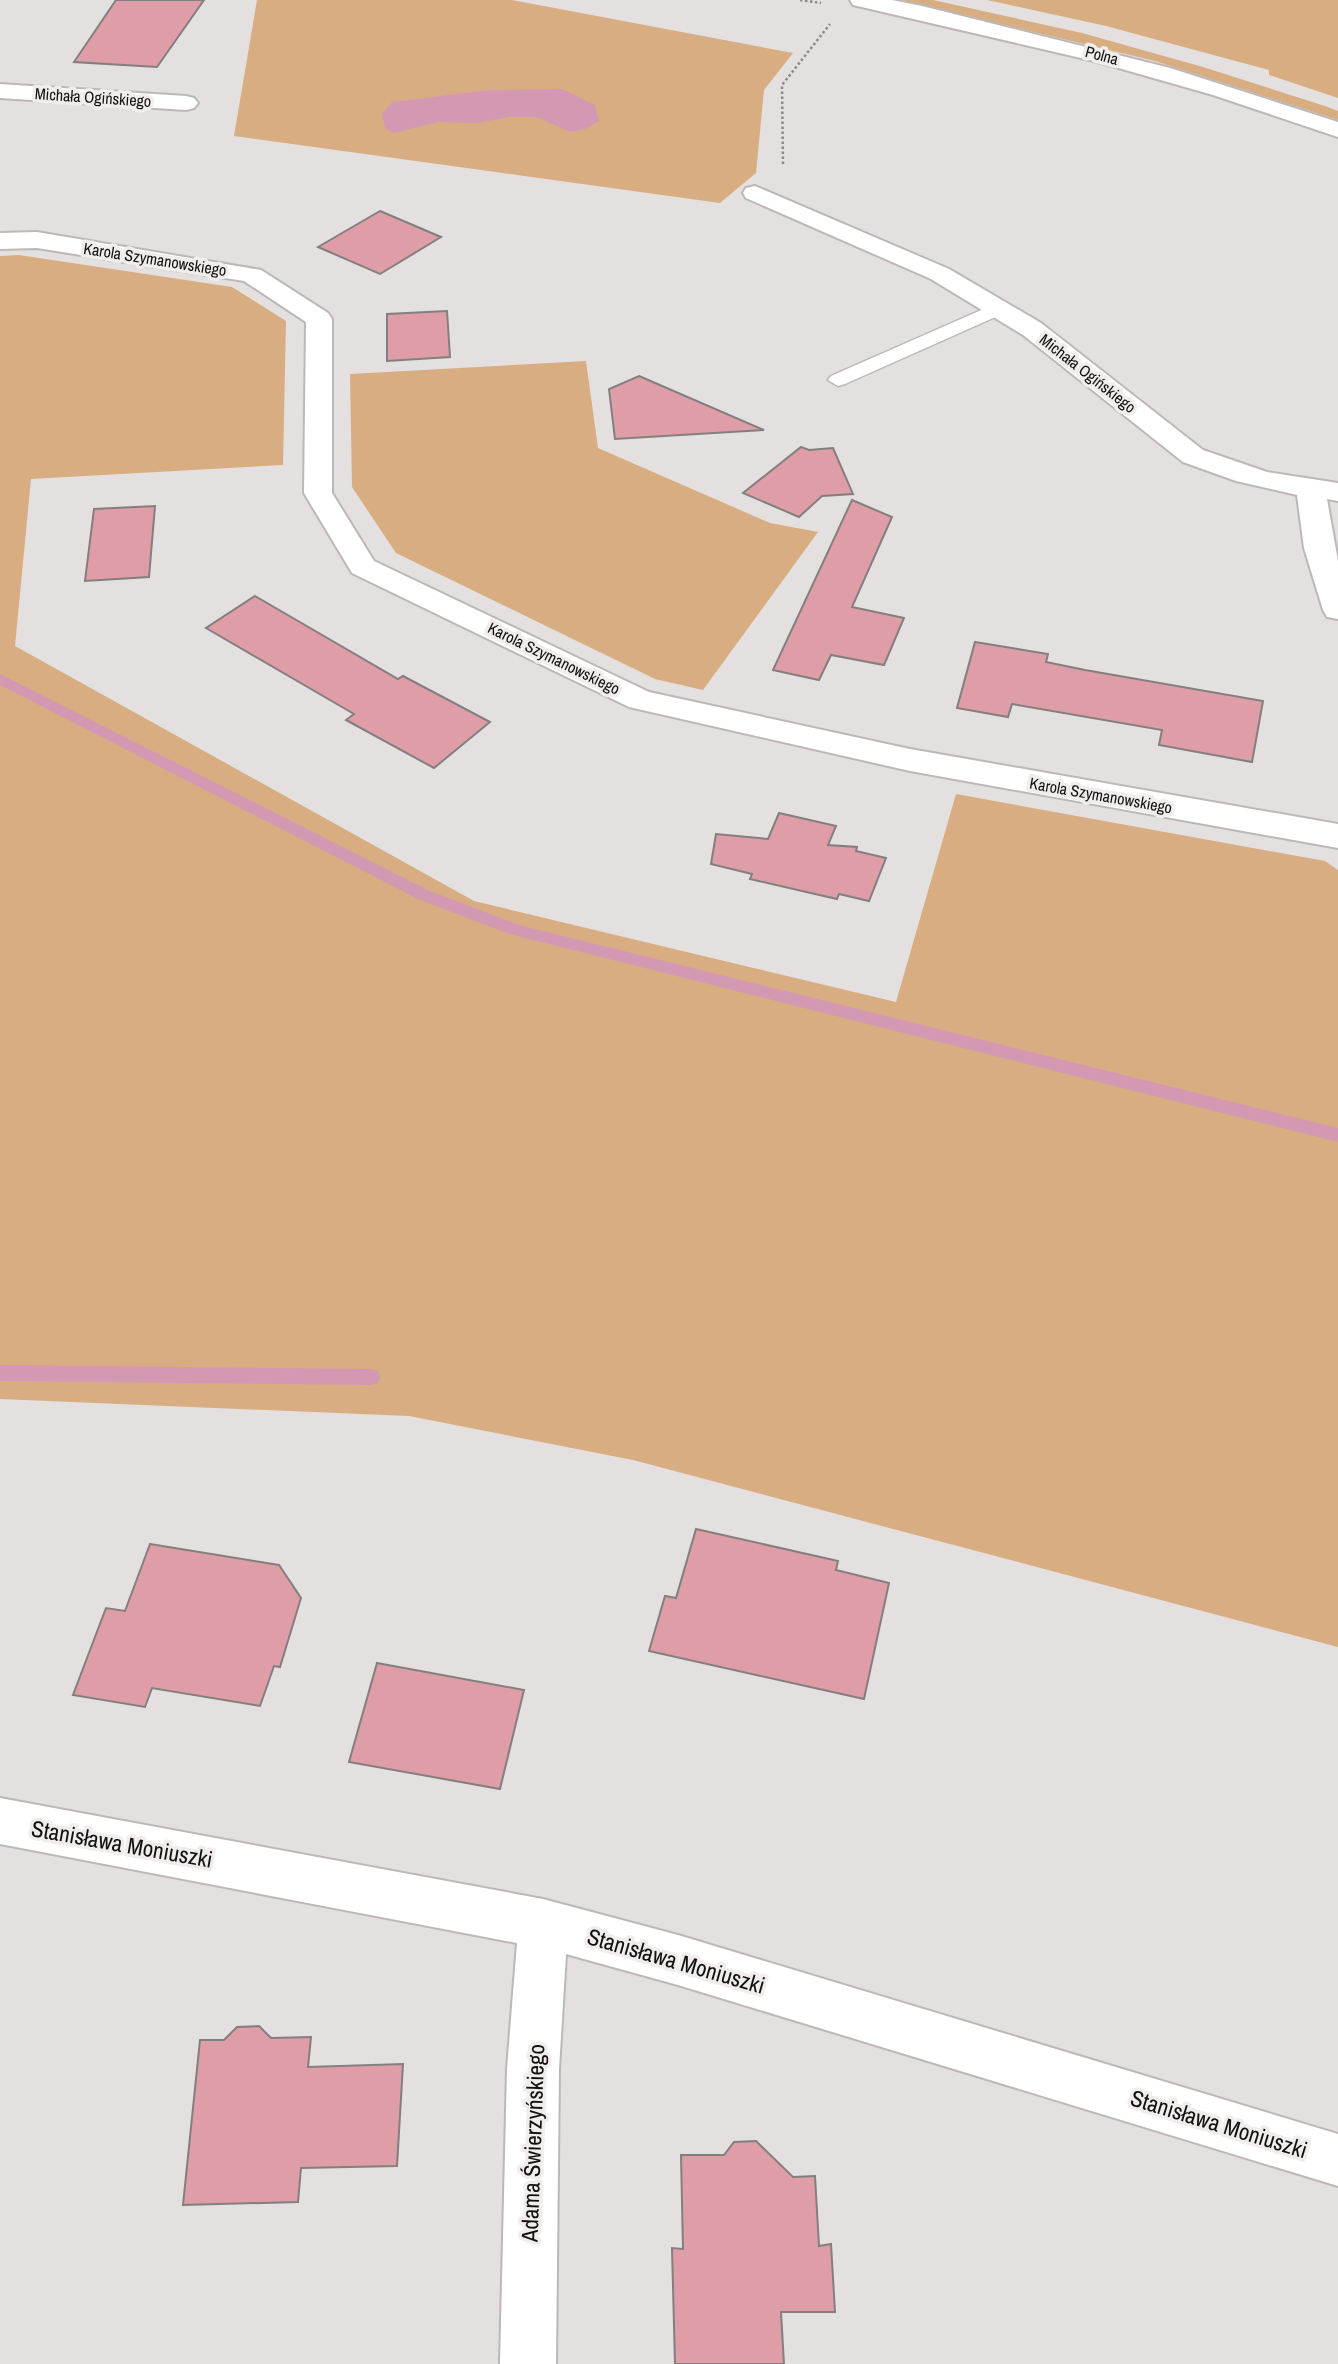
<svg xmlns="http://www.w3.org/2000/svg" width="1338" height="2364" font-family="'Archivo Narrow',sans-serif">
  <style>
    .green { fill: #d8ad82 }
    .water { fill: #d499b2 }
    .lines { fill: none; stroke-linecap: round; stroke-linejoin: round }
    .stream { fill: #d499b2; fill-rule: evenodd }
    .building { fill: #df9ea7; stroke: #837f7f; stroke-width: 2 }
    .service-casing { stroke: #bcb8b7; stroke-width: 3 }
    .minor-casing { stroke: #bcb8b7; stroke-width: 4 }
    .tertiary-casing { stroke: #bcb8b7; stroke-width: 4 }
    .path { stroke: #8b8887; stroke-width: 2.5; stroke-dasharray: 2.5 2.5; stroke-linecap: butt }
    .service { fill: #fff; fill-rule: evenodd }
    .minor { fill: #fff; fill-rule: evenodd }
    .tertiary { fill: #fff; fill-rule: evenodd }
    .labels { text-anchor: middle; stroke-width: 7; stroke-linejoin: round; paint-order: stroke }
    .far-street-label { font-size: 16px; fill: #121010; stroke: #f1edec }
    .near-street-label { font-size: 23px; fill: #121010; stroke: #f1edec }
  </style>
  <rect width="100%" height="100%" fill="#e4e0df"/>
  <path class="green" d="M 257,0 L 512,0 L 793,53 L 764,90 L 756,173 L 720,203 L 234,136 Z
    M 900,0 L 933,0 L 1082,33 L 1203,67 L 1325,106 L 1338,111 L 1338,120 L 1155,61 Z
    M 987,0 L 1338,0 L 1338,98 L 1269,75 L 1269,70 L 1106,26 Z
    M 19,255 L 232,287 L 286,321 L 283,465 L 31,479 L 15,646 L 474,901 L 896,1002 L 956,794 L 1325,861 L 1338,870 L 1338,1647 L 633,1460 L 409,1416 L 0,1399 L 0,256 Z
    M 586,361 L 598,448 L 770,523 L 818,532 L 703,690 L 655,679 L 396,553 L 352,487 L 350,374 Z"/>
  <path class="water" d="M 562,89 L 595,105 L 599,121 L 585,129 L 570,132 L 536,117 L 510,117 L 476,123 L 438,122 L 394,133 L 385,128 L 382,114 L 392,102 L 488,90 Z"/>
  <g class="lines">
    <path class="stream" d="M 0,674 L 430,891 L 519,925 L 1338,1128 L 1338,1142 L 509,934 L 418,899 L 0,685 Z
      M 0,1365 L 371,1369 L 378,1371 L 380,1377 L 378,1383 L 371,1385 L 0,1381 Z"/>
  </g>
  <path class="building" d="M 116,0 L 204,0 L 157,67 L 74,62 Z
    M 380,211 L 441,237 L 380,274 L 318,247 Z
    M 447,311 L 450,357 L 387,361 L 387,314 Z
    M 639,376 L 764,430 L 615,439 L 609,389 Z
    M 801,447 L 809,450 L 833,448 L 853,494 L 822,496 L 799,517 L 743,493 Z
    M 852,500 L 892,517 L 852,607 L 904,618 L 884,665 L 831,655 L 819,680 L 773,670 Z
    M 155,506 L 149,577 L 85,581 L 94,509 Z
    M 255,596 L 398,679 L 403,676 L 490,722 L 434,768 L 346,720 L 354,714 L 206,628 Z
    M 975,642 L 1048,654 L 1046,662 L 1085,670 L 1263,701 L 1252,762 L 1159,745 L 1162,730 L 1012,704 L 1008,717 L 957,708 Z
    M 779,813 L 836,826 L 828,845 L 857,847 L 856,851 L 886,858 L 869,901 L 839,894 L 837,899 L 750,879 L 752,874 L 711,864 L 716,834 L 768,839 Z
    M 696,1529 L 838,1561 L 836,1570 L 889,1583 L 864,1699 L 649,1651 L 665,1596 L 676,1598 Z
    M 150,1544 L 279,1565 L 301,1598 L 280,1667 L 274,1666 L 260,1706 L 152,1688 L 145,1707 L 73,1695 L 106,1608 L 125,1611 Z
    M 377,1663 L 524,1690 L 500,1789 L 349,1762 Z
    M 259,2026 L 271,2038 L 311,2037 L 308,2067 L 403,2064 L 397,2166 L 301,2168 L 298,2202 L 183,2205 L 200,2040 L 224,2040 L 237,2027 Z
    M 756,2141 L 793,2177 L 815,2176 L 819,2246 L 831,2244 L 835,2312 L 781,2312 L 784,2364 L 675,2364 L 672,2248 L 683,2249 L 681,2155 L 724,2155 L 734,2142 Z"/>
  <g class="lines">
    <g class="service-casing">
      <path id="service" d="M 995,304 L 1005,310 L 1002,314 L 845,384 L 838,386 L 828,380 L 831,376 Z"/>
    </g>
    <g class="minor-casing">
      <path id="minor" d="M 0,84 L 186,96 L 194,98 L 198,103 L 194,108 L 186,110 L 0,98 Z
        M 755,186 L 949,269 L 1041,323 L 1203,450 L 1267,472 L 1338,483 L 1338,501 L 1327,499 L 1338,561 L 1338,619 L 1327,617 L 1323,610 L 1304,548 L 1297,495 L 1236,481 L 1183,462 L 1023,335 L 931,279 L 746,198 L 743,193 L 746,188 Z
        M 37,232 L 261,270 L 328,313 L 332,319 L 332,493 L 374,561 L 649,692 L 910,749 L 1338,824 L 1338,848 L 910,771 L 629,707 L 352,573 L 304,493 L 306,322 L 244,281 L 37,248 L 0,249 L 0,233 Z
        M 0,1798 L 543,1899 L 678,1935 L 1338,2134 L 1338,2186 L 678,1985 L 566,1954 L 559,2069 L 556,2364 L 500,2364 L 507,2069 L 517,1943 L 0,1844 Z"/>
    </g>
    <g class="tertiary-casing">
      <path id="tertiary" d="M 850,0 L 892,0 L 922,6 L 1170,68 L 1338,122 L 1338,137 L 1213,95 L 1094,61 L 853,5 Z"/>
    </g>
    <path class="path" d="M 800,0 L 821,3
      M 783,164 L 782,85 L 830,24"/>
    <use href="#service" class="service"/>
    <use href="#minor" class="minor"/>
    <use href="#tertiary" class="tertiary"/>
  </g>
  <g class="labels">
    <g class="far-street-label">
      <text transform="translate(1102 55) rotate(15)" y="6">Polna</text>
      <text transform="translate(93 97) rotate(4)" y="6">Michała Ogińskiego</text>
      <text transform="translate(155 259) rotate(9)" y="6">Karola Szymanowskiego</text>
      <text transform="translate(1088 373) rotate(38)" y="6">Michała Ogińskiego</text>
      <text transform="translate(554 658) rotate(26)" y="6">Karola Szymanowskiego</text>
      <text transform="translate(1101 795) rotate(10)" y="6">Karola Szymanowskiego</text>
    </g>
    <g class="near-street-label">
      <text transform="translate(122 1844) rotate(10)" y="8">Stanisława Moniuszki</text>
      <text transform="translate(676 1961) rotate(16)" y="8">Stanisława Moniuszki</text>
      <text transform="translate(1219 2124) rotate(17)" y="8">Stanisława Moniuszki</text>
      <text transform="translate(533 2143) rotate(-88)" y="8">Adama Świerzyńskiego</text>
    </g>
  </g>
</svg>
